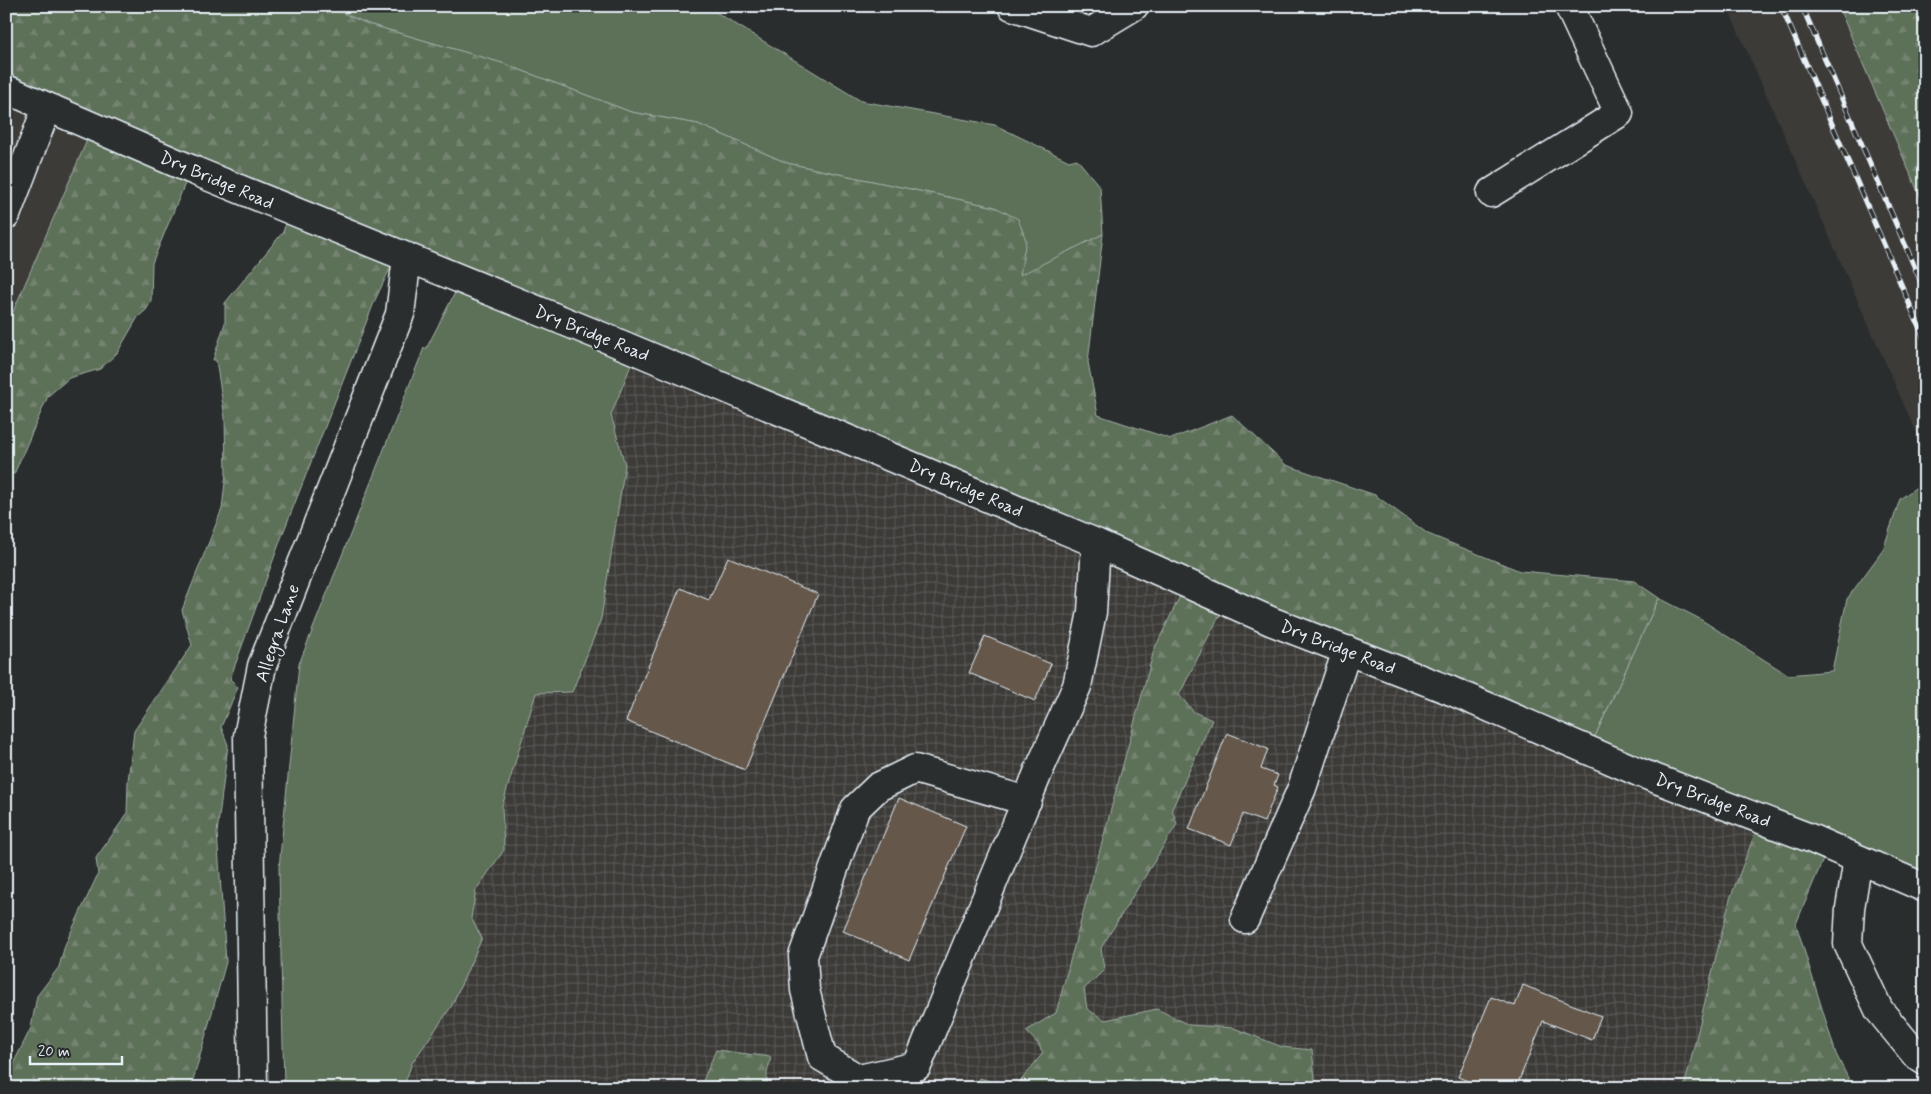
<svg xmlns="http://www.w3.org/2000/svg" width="1931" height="1094" font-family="Mynerve,sans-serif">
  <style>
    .built { fill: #3c3a37 }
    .industrial { fill: url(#industrial-grid) }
    .grass { fill: #5d6f58; stroke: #a2b0a8 }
    .forest { fill: url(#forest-firs); stroke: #a2b0a8 }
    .building { fill: #65594c; stroke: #e8f1f8 }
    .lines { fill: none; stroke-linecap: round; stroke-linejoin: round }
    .minor-casing { stroke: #e8f1f8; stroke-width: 31 }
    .minor { stroke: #2a2d2e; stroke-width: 28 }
    .rail-casing { stroke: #e8f1f8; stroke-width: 5.5 }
    .rail { stroke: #2a2d2e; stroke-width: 4; stroke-dasharray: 11; stroke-linecap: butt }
    .labels { text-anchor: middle; stroke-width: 4.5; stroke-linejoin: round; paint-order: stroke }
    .street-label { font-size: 18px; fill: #e8f1f8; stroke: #2a2d2e }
  </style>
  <defs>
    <pattern id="industrial-grid" width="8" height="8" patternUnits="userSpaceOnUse" patternTransform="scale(1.25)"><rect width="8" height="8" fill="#3c3a37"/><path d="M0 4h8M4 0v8" fill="none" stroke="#585755"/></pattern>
    <pattern id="forest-firs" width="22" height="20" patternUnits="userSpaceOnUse" patternTransform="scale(1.25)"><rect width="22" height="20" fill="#5d6f58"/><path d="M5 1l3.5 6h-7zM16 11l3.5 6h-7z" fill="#748471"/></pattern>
  </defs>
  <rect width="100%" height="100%" fill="#2a2d2e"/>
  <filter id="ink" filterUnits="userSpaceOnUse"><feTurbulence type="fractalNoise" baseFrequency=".02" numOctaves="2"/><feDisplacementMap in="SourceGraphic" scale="10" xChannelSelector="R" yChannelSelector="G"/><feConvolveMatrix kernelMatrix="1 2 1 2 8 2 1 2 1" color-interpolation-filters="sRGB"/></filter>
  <g filter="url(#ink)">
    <path class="built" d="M 1727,6 L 1838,6 L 1925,208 L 1925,452 Z
      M 6,90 L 91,131 L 6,328 Z"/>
    <path class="industrial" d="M 635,355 L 1183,592 L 1154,650 L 1056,1013 L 1026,1031 L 1038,1044 L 1043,1053 L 1015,1088 L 980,1078 L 974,1088 L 767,1088 L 767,1074 L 716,1050 L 700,1088 L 403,1088 L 412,1063 L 451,1007 L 476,890 L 504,850 L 502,806 L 536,692 L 625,465 L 611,415 Z
      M 1221,612 L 1757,828 L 1730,899 L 1684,1088 L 1316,1088 L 1311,1050 L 1282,1047 L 1234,1028 L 1189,1025 L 1157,1009 L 1105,1020 L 1087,1009 L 1084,989 L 1104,970 L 1101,948 L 1177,824 L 1172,809 L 1212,720 L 1194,712 L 1179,695 Z"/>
    <path class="grass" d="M 327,6 L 706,6 L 861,101 L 995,125 L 1069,161 L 1077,159 L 1100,187 L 1103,234 L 1020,276 L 995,207 L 787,163 L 698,124 L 631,112 L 502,63 L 368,24 Z
      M 462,279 L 635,355 L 611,415 L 625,465 L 601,619 L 572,692 L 536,693 L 502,806 L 504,850 L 476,890 L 471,918 L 482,938 L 451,1007 L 412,1063 L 403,1088 L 284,1088 L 279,868 L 299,664 L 424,348 L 426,349 Z
      M 1925,481 L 1925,889 L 1590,747 L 1659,598 L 1700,619 L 1788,675 L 1832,671 L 1847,599 L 1883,550 L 1900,499 Z"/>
    <path class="forest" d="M 6,6 L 327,6 L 368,24 L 502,63 L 631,112 L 698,124 L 787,163 L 995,207 L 1018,219 L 1026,240 L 1020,275 L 1103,234 L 1088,362 L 1098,415 L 1171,439 L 1232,415 L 1286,465 L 1375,495 L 1428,534 L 1520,571 L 1634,581 L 1659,598 L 1590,747 L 1221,612 L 1179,695 L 1194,712 L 1212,720 L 1172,809 L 1177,824 L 1101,948 L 1104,970 L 1084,989 L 1087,1009 L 1105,1020 L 1157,1009 L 1189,1025 L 1234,1028 L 1282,1047 L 1312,1050 L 1316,1088 L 1015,1088 L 1043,1053 L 1038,1044 L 1026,1031 L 1056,1013 L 1154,650 L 1182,592 L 396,256 L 375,300 L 283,533 L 230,679 L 238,687 L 221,727 L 228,745 L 217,833 L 226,962 L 191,1088 L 7,1088 L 16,1058 L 31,1028 L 37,996 L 59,967 L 65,945 L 98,874 L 96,858 L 127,814 L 128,781 L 134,731 L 192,645 L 182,610 L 222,509 L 226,473 L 225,418 L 216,360 L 213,360 L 225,323 L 225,303 L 283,232 L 290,210 L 191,169 L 152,263 L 151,302 L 146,310 L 138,317 L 117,353 L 100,369 L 69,378 L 48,396 L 14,474 L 9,474 L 6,480 L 6,328 L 91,131 L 6,90 Z
      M 1838,6 L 1925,6 L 1925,208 Z
      M 1757,828 L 1827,850 L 1796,924 L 1836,1054 L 1853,1088 L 1684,1088 L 1730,899 Z
      M 716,1050 L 771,1057 L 767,1073 L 767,1088 L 700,1088 Z
      M 980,1078 L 1011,1088 L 974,1088 Z"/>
    <path class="building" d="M 728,557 L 818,594 L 745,770 L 626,721 L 680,588 L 709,600 Z
      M 985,636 L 1051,664 L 1035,701 L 969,673 Z
      M 1227,733 L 1268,749 L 1261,769 L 1278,775 L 1274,785 L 1278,787 L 1264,822 L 1243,814 L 1231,845 L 1189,829 Z
      M 899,798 L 966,826 L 909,960 L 843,931 Z
      M 1523,985 L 1601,1016 L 1592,1040 L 1543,1021 L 1516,1088 L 1484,1088 L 1458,1077 L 1491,997 L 1515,1006 Z"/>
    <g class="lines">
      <g class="minor-casing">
        <path id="minor" d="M 1012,6 L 1091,32 L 1134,6
          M 6,89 L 195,171 L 608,339 L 1096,543 L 1273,622 L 1449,690 L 1641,773 L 1810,838 L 1925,888
          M 1491,193 L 1619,113 L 1569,6
          M 6,215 L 47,107
          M 1027,801 L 915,769 L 878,787 L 855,809 L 803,956 L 805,990 L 822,1057 L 859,1079 L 917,1066 L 1040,768 L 1077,686 L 1092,612 L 1096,543
          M 1858,859 L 1850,908 L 1848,944 L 1879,1010 L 1916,1055 L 1925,1061
          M 1245,919 L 1302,788 L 1347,650
          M 253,1088 L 248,736 L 262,666 L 400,314 L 407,257"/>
      </g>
      <use href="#minor" class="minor"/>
      <g class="rail-casing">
        <path id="rail" d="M 1781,6 L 1925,340
          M 1802,6 L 1925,291"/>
      </g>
      <use href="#rail" class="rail"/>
    </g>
  </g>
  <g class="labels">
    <g class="street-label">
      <text transform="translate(217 180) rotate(23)" y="6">Dry Bridge Road</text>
      <text transform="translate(592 333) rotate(22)" y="6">Dry Bridge Road</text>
      <text transform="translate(966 488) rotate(23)" y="6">Dry Bridge Road</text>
      <text transform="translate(277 633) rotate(-71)" y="6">Allegra Lane</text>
      <text transform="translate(1338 647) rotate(21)" y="6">Dry Bridge Road</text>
      <text transform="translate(1713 800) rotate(21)" y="6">Dry Bridge Road</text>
    </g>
  </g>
  <rect width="1931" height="1094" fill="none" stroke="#2a2d2e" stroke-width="25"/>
  <rect x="12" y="12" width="1906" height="1069" fill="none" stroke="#e8f1f8" stroke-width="2" filter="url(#ink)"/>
  <path d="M30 1056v8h92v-8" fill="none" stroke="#e8f1f8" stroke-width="2.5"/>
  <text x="38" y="1056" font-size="15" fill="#e8f1f8" stroke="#2a2d2e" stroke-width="4" paint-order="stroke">20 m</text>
</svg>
